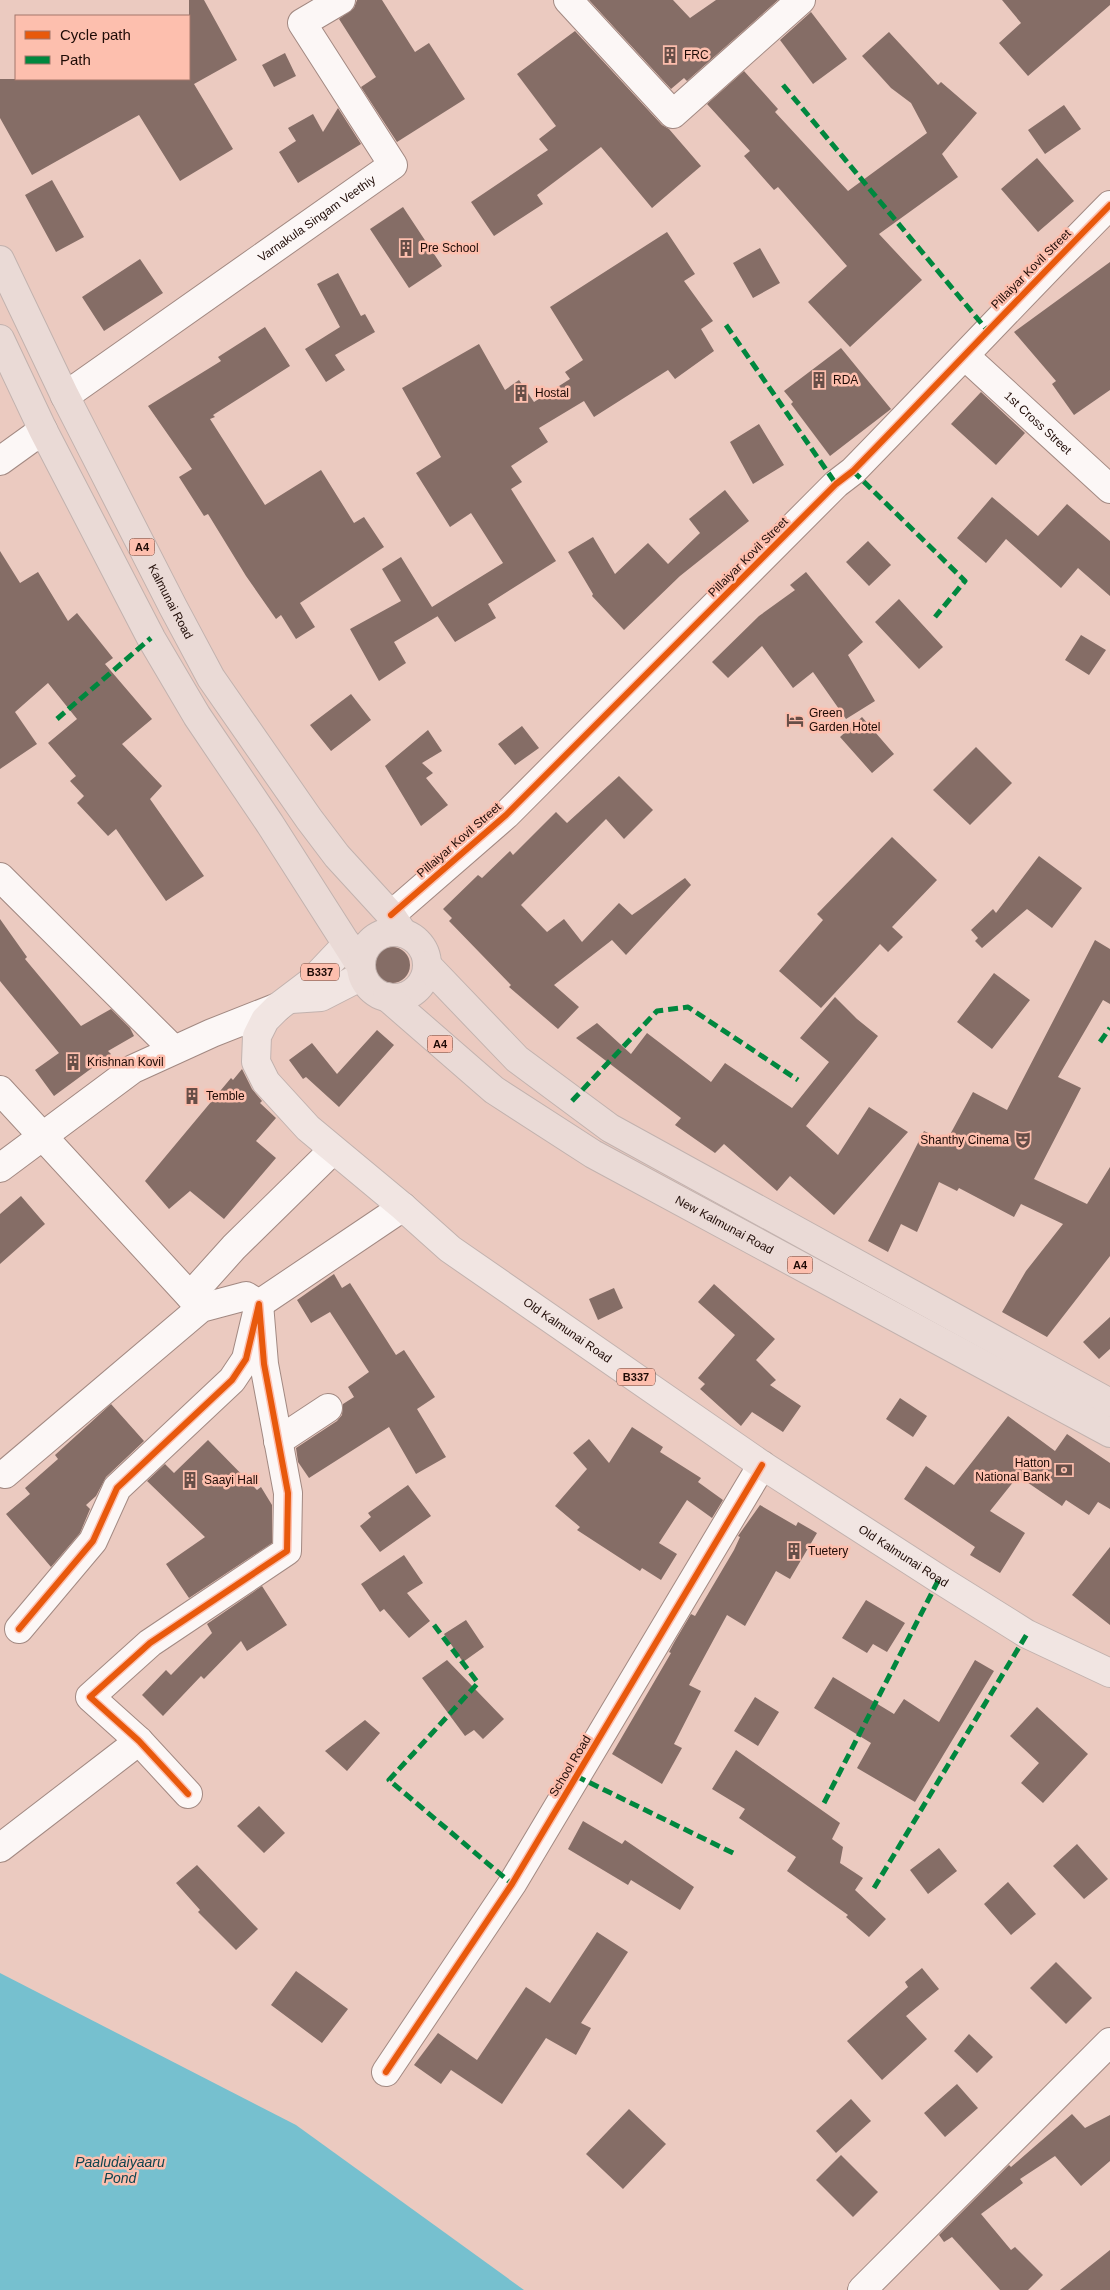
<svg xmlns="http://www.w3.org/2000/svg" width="1110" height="2290" font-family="Helvetica,sans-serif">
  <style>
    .water { fill: #76c0cf }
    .building { fill: #856d66 }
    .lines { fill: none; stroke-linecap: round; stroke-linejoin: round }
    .minor-casing { stroke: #a28982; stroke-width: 30 }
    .major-casing { stroke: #c2b2ae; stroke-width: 30 }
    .highway-casing { stroke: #c2b2ae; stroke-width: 30 }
    .minor { stroke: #fcf7f6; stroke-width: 28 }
    .major { stroke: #f1e5e2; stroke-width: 28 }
    .highway { stroke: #eadad6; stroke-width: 28 }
    .quiet { stroke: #00873e; stroke-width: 5; stroke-dasharray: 10 5; stroke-linecap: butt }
    .cycleway-casing { stroke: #fdbfae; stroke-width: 9 }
    .cycleway { stroke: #e8590c; stroke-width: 6 }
    .labels { text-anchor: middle; stroke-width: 5; stroke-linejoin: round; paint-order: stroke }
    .shield { fill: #fdbfae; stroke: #624138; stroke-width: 1 }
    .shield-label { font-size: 11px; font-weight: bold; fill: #1f0b06 }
    .poi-label { font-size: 12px; fill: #1f0b06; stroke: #fdbfae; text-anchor: start }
    .street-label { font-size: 12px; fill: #1f0b06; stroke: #fdbfae }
    .water-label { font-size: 14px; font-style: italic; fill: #0f444f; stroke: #fdbfae }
  </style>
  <rect width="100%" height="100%" fill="#ebcac0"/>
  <path class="water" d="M 0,1973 L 296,2125 L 524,2290 L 0,2290 Z"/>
  <path class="building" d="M 189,0 L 204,0 L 237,60 L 194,84 L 233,149 L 180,181 L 139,115 L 32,175 L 0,118 L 0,79 L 189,79 Z
    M 357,0 L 382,0 L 415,52 L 429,43 L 465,99 L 397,142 L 361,87 L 376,77 L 339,19 L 354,8 Z
    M 589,0 L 673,0 L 690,18 L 716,0 L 778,0 L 687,81 L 684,78 L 671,89 Z
    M 1002,0 L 1110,0 L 1110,5 L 1028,76 L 999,43 L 1021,23 Z
    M 811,12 L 847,59 L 813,84 L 780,40 Z
    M 575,31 L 662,125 L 669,129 L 701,166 L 652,208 L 601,147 L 537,195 L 543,204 L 494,236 L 471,202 L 548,150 L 539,139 L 556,126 L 517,74 Z
    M 889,32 L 938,85 L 941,82 L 977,113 L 942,154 L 958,177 L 879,234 L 922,280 L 850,347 L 808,302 L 847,266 L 778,187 L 774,190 L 744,156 L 750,151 L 707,104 L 744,71 L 778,109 L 775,112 L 848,191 L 927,133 L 911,103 L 891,88 L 862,56 Z
    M 285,53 L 296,76 L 274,87 L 262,65 Z
    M 1064,105 L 1081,129 L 1045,154 L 1028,130 Z
    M 338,108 L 361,144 L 298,183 L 279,152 L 296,141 L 288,128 L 313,114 L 323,132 Z
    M 1037,158 L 1074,201 L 1038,232 L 1001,189 Z
    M 52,180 L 84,237 L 56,252 L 25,195 Z
    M 403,207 L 442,266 L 409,288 L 370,229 Z
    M 667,232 L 695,274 L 684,281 L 713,321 L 701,329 L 714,351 L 675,379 L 668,370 L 594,417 L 584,401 L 539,428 L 548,442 L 511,466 L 522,482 L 511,489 L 556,561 L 488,604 L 496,618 L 455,642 L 432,608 L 438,616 L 394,642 L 406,663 L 379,681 L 350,629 L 401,601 L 382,569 L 401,557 L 432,607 L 503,563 L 471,513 L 450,527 L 416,473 L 441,457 L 402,388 L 479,344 L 505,390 L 519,380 L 534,402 L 570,379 L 565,372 L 583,360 L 550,307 Z
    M 760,248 L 780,283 L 753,298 L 733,263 Z
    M 140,259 L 163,293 L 104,331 L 82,297 Z
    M 1110,262 L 1110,390 L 1074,415 L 1052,384 L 1056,381 L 1014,332 Z
    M 338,273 L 361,316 L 365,314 L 375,332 L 335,355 L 345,370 L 326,382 L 305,349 L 340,327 L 317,284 Z
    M 265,327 L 290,366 L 213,415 L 215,417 L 210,419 L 265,505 L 321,470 L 354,523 L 364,517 L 384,547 L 300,603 L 315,627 L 296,639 L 281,615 L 276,619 L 246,576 L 208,514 L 204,516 L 179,477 L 192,469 L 148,406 L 221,361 L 218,357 Z
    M 841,348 L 891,409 L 830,456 L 791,404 L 793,402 L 784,391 Z
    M 981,392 L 1025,433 L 996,465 L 951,424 Z
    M 759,424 L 784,465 L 753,484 L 730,442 Z
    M 725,490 L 749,521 L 680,576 L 624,630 L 592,596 L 593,594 L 568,552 L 593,537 L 615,574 L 648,543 L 668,564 L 700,533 L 689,519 Z
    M 992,497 L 1038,536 L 1067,504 L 1110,541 L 1110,596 L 1078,568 L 1061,588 L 1006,539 L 986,563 L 957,538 Z
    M 868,541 L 891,565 L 869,586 L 846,562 Z
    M 0,551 L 20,583 L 38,572 L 68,621 L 77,613 L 113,658 L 105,664 L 152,719 L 122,744 L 162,786 L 150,799 L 204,876 L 166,901 L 116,829 L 108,836 L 77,803 L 84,796 L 70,781 L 76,776 L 48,743 L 77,719 L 48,683 L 15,712 L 37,744 L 0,769 Z
    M 806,572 L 863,642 L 848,655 L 875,701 L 846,719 L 813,672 L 793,688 L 762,646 L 728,678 L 712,662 L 759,616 L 795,590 L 790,585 Z
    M 899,599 L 943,647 L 919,669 L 875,622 Z
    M 1081,635 L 1106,650 L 1089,675 L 1065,660 Z
    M 351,694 L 371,720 L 331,751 L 310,725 Z
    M 862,717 L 894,754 L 872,773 L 840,737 Z
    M 522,726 L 539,748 L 515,765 L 498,744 Z
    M 428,730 L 442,751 L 422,763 L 433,773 L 426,778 L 448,805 L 421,826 L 385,766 Z
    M 976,747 L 1012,783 L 970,825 L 933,790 Z
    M 619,776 L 653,810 L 624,839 L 606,819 L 521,905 L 547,932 L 564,919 L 582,942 L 619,903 L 632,915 L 685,878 L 691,885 L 626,955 L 612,940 L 554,985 L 579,1007 L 558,1029 L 509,987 L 511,985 L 449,921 L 452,918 L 443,909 L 478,875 L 482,878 L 510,851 L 513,855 L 556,812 L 567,823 Z
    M 892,837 L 937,880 L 892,927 L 903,937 L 888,952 L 880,944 L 821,1008 L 779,971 L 823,920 L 817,914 Z
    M 1039,856 L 1082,888 L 1052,928 L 1027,909 L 982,948 L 975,941 L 978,938 L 971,930 L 993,909 L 996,913 Z
    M 0,919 L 27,957 L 25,959 L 81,1026 L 111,1009 L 130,1028 L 134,1036 L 108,1051 L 111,1054 L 54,1096 L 35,1070 L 59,1053 L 0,981 Z
    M 1095,940 L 1110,949 L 1110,1004 L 1103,1000 L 1058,1077 L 1081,1088 L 1034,1179 L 1087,1204 L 1110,1167 L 1110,1256 L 1047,1337 L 1002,1312 L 1026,1271 L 1063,1224 L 1021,1204 L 1014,1217 L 959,1188 L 957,1191 L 939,1182 L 917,1232 L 901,1224 L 888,1252 L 868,1241 L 924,1131 L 946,1142 L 973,1092 L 1007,1110 Z
    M374 965a18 18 0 1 1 36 0a18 18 0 1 1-36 0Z
    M 994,973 L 1030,1000 L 992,1049 L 957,1022 Z
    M 835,997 L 857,1019 L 878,1036 L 806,1126 L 838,1155 L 869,1107 L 908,1132 L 834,1215 L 790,1176 L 777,1191 L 724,1144 L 715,1153 L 675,1125 L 681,1118 L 576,1038 L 597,1023 L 631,1054 L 647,1033 L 711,1082 L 725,1063 L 792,1108 L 829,1062 L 800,1038 Z
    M 377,1030 L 394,1045 L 339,1107 L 306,1077 L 303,1079 L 289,1060 L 312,1043 L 337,1074 Z
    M 242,1069 L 252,1089 L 262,1101 L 260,1103 L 276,1118 L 256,1141 L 276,1158 L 224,1219 L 190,1191 L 169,1209 L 145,1181 L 231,1078 L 233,1080 Z
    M 21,1196 L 45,1224 L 0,1264 L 0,1214 Z
    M 334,1274 L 342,1288 L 350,1283 L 396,1355 L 404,1350 L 435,1397 L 417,1409 L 446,1457 L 416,1474 L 389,1427 L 309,1478 L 298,1462 L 296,1448 L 337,1421 L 342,1415 L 343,1404 L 354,1397 L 348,1387 L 369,1372 L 330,1312 L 311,1323 L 297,1300 Z
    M 714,1284 L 775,1339 L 756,1360 L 776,1380 L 770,1385 L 801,1406 L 783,1432 L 752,1412 L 741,1426 L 700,1389 L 705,1384 L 698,1378 L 735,1335 L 698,1302 Z
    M 614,1288 L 623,1308 L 598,1320 L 589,1299 Z
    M 1110,1317 L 1110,1349 L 1099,1359 L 1083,1342 Z
    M 900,1398 L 927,1416 L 913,1437 L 886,1419 Z
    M 111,1404 L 144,1441 L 106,1477 L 96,1496 L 86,1505 L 90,1509 L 80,1533 L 51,1567 L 6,1514 L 30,1494 L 25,1488 L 58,1459 L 55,1455 Z
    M 1008,1416 L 1055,1451 L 1067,1434 L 1110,1463 L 1110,1509 L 1098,1502 L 1089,1515 L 1066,1500 L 1062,1506 L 1018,1476 L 990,1511 L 1025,1533 L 1000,1573 L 970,1555 L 975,1547 L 904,1499 L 926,1466 L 954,1485 Z
    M 632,1427 L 663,1447 L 660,1452 L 701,1478 L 698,1482 L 723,1500 L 712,1518 L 687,1500 L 659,1543 L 677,1554 L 661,1580 L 642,1568 L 640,1571 L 577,1530 L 580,1527 L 555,1506 L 587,1469 L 573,1453 L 589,1439 L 609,1463 Z
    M 208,1440 L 257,1490 L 261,1487 L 272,1505 L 272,1543 L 189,1598 L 166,1564 L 205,1537 L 147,1481 L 165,1464 L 174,1473 Z
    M 408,1485 L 431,1516 L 380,1552 L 360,1526 L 371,1517 L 368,1513 Z
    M 760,1505 L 796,1526 L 798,1522 L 817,1533 L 790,1579 L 776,1571 L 745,1626 L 727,1615 L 689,1685 L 701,1691 L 674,1744 L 682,1748 L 662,1784 L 612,1754 L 671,1653 L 669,1652 L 675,1641 L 691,1614 L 695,1616 L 734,1550 L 740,1537 L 738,1536 Z
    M 1110,1547 L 1110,1625 L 1072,1595 Z
    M 404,1555 L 423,1583 L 407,1593 L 430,1621 L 409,1638 L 384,1609 L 380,1612 L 361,1584 Z
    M 262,1586 L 287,1625 L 247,1651 L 241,1641 L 204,1679 L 201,1676 L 163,1716 L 142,1695 L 166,1670 L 171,1675 L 212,1633 L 207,1624 Z
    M 866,1600 L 905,1623 L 887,1652 L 873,1644 L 867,1653 L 842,1638 Z
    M 466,1620 L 484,1647 L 463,1662 L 444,1634 Z
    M 447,1660 L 504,1719 L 483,1739 L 474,1730 L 465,1736 L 422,1678 Z
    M 975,1660 L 994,1671 L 915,1802 L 857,1768 L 871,1743 L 814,1708 L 833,1677 L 894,1714 L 904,1699 L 939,1722 Z
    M 755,1697 L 779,1712 L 758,1746 L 734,1731 Z
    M 1037,1707 L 1088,1754 L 1043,1803 L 1021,1783 L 1039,1763 L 1010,1736 Z
    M 365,1720 L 380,1733 L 347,1771 L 325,1751 Z
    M 736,1750 L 840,1823 L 832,1839 L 843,1847 L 840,1863 L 863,1878 L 855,1890 L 886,1919 L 869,1937 L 846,1917 L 848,1915 L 787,1871 L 796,1857 L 739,1818 L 745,1809 L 712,1789 Z
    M 259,1806 L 285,1833 L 264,1853 L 237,1826 Z
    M 583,1821 L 622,1844 L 625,1840 L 694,1887 L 680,1910 L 631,1880 L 628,1885 L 568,1849 Z
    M 1077,1844 L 1108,1879 L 1084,1899 L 1053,1866 Z
    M 939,1848 L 957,1871 L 928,1894 L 910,1870 Z
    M 197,1865 L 258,1929 L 236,1950 L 198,1912 L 200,1910 L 176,1883 Z
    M 1008,1882 L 1036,1914 L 1011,1935 L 984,1904 Z
    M 597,1932 L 628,1952 L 581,2023 L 591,2028 L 576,2055 L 546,2038 L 502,2104 L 451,2070 L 441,2084 L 414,2065 L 438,2033 L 477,2060 L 526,1987 L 550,2003 Z
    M 1056,1962 L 1092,1998 L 1066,2024 L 1030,1988 Z
    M 922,1968 L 939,1989 L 906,2016 L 927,2039 L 882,2080 L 847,2041 L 908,1987 L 905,1982 Z
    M 296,1971 L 348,2009 L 322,2043 L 271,2005 Z
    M 969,2034 L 993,2057 L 977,2073 L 954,2051 Z
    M 957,2084 L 978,2108 L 945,2137 L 924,2113 Z
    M 851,2099 L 871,2121 L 836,2153 L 816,2131 Z
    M 629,2109 L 666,2144 L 623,2189 L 586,2154 Z
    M 1072,2114 L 1085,2128 L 1110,2115 L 1110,2161 L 1081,2186 L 1055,2156 L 1020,2179 L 1023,2183 L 981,2214 L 1011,2250 L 1015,2247 L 1043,2275 L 1028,2290 L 1000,2290 L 952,2237 L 944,2242 L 939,2235 L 1009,2165 L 1011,2167 Z
    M 841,2155 L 878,2192 L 853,2217 L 816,2180 Z
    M 1110,2250 L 1110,2290 L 1060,2290 Z"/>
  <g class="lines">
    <g class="minor-casing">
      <g id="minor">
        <path d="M 568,0 L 673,114 L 801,0"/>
        <path id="s1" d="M 965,356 L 1110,489"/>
        <path id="s2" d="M 65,396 L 393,165 L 302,23 L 341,0"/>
        <path d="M 0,461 L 43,430"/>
        <path d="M 0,877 L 174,1050"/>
        <path d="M 391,915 L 506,815 L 836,484 L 853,471 C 939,383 1023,293 1110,205"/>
        <path d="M 0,1090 L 201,1308"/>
        <path d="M 0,1168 L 133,1069 L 212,1033 L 278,1007"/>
        <path d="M 190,1296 L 234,1247 L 333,1150"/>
        <path d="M 278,1441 L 328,1408"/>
        <path d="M 5,1474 L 201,1308 L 246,1296 L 259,1304 L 403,1207"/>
        <path d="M 19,1629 L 93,1541 L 117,1488 L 232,1380 L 246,1359 L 259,1304 L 264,1364 L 288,1493 L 287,1551 L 150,1643 L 90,1697 L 139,1741 L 188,1794"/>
        <path d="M 0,1848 L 139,1741"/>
        <path d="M 386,2072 L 512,1884 L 762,1465"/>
        <path d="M 862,2290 L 1110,2042"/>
      </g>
    </g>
    <g class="major-casing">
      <g id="major">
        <path id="s3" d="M 347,944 L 311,982 L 278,1007 L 265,1020 L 257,1036 L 256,1062 L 266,1082 L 308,1128 L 403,1207 L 450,1249 L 762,1465 L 939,1579 L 1027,1634 L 1110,1673"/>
        <path d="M 291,999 L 321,997 L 362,976"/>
      </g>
    </g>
    <g class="highway-casing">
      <g id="highway">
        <path id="s4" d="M 0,260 L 65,396 L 173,607 L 211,678 L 309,819 L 337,856 L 391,915 L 403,933"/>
        <path d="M 0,339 L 43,430 L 151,638 L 197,716 L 270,824 L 360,965"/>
        <circle cx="394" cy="965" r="33"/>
        <path d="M 427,965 L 517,1059 L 610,1128 L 1110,1403"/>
        <path id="s5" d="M 387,997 L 494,1090 L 593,1154 L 1110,1433"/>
      </g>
    </g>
    <use href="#minor" class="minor"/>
    <use href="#major" class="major"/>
    <use href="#highway" class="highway"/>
    <path class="quiet" d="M 783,85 L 987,330
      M 726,325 L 836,484
      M 853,471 L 965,581 L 935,617
      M 57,719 L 151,638
      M 1100,1042 L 1110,1028
      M 572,1101 L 657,1011 L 688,1007 L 798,1080
      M 434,1625 L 478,1683 L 389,1780 L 512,1884
      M 576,1776 L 735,1854
      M 824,1803 L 939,1579
      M 874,1888 L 1027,1634"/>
    <g class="cycleway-casing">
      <path id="cycleway" d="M 391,915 L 506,815 L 836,484 L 853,471 C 939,383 1023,293 1110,205
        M 19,1629 L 93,1541 L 117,1488 L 232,1380 L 246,1359 L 259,1304 L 264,1364 L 288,1493 L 287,1551 L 150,1643 L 90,1697 L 139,1741 L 188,1794
        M 386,2072 L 512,1884 L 762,1465"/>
    </g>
    <use href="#cycleway" class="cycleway"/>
  </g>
  <defs>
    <g id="building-bare" transform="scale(1.35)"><path d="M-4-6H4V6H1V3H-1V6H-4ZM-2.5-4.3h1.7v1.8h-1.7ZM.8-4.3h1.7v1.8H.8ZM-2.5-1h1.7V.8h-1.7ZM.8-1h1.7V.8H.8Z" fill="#664e47" stroke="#fdbfae" stroke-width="2.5" paint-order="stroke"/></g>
    <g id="hotel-bare" transform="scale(1.35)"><path d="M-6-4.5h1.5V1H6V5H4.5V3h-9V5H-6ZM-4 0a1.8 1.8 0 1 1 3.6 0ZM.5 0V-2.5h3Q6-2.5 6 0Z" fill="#664e47" stroke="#fdbfae" stroke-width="2.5" paint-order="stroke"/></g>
    <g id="theatre-bare" transform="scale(1.35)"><path d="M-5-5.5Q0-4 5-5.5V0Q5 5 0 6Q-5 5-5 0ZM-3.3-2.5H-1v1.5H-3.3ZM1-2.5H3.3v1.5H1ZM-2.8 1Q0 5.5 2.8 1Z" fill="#664e47" stroke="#fdbfae" stroke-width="2.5" paint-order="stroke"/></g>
    <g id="bank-bare" transform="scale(1.35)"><path d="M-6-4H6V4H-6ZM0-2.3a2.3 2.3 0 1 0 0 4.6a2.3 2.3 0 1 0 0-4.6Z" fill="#664e47" stroke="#fdbfae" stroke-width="2.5" paint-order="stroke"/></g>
  </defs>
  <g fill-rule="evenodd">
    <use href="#building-bare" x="670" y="55"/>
    <use href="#building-bare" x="406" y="248"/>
    <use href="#building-bare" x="819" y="380"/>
    <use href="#building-bare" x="521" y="393"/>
    <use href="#hotel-bare" x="795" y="720"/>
    <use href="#building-bare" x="73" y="1062"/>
    <use href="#building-bare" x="192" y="1096"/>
    <use href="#theatre-bare" x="1023" y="1140"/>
    <use href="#bank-bare" x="1064" y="1470"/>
    <use href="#building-bare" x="190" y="1480"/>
    <use href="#building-bare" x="794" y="1551"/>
  </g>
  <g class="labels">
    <g class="shield">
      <rect x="129.5" y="538.5" width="25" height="17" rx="4"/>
      <rect x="301" y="963.5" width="38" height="17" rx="4"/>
      <rect x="427.5" y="1035.5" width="25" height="17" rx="4"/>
      <rect x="787.5" y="1256.5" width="25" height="17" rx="4"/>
      <rect x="617" y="1368.5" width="38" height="17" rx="4"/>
    </g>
    <g class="shield-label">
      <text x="142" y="551">A4</text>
      <text x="320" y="976">B337</text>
      <text x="440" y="1048">A4</text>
      <text x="800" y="1269">A4</text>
      <text x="636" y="1381">B337</text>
    </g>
    <g class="poi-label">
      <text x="684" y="59">FRC</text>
      <text x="420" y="252">Pre School</text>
      <text x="833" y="384">RDA</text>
      <text x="535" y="397">Hostal</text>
      <text x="809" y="717">Green<tspan x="809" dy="14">Garden Hotel</tspan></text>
      <text x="87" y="1066">Krishnan Kovil</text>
      <text x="206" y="1100">Temble</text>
      <text x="1009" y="1144" text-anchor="end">Shanthy Cinema</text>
      <text x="1050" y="1467" text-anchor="end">Hatton<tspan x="1050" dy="14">National Bank</tspan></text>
      <text x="204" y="1484">Saayi Hall</text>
      <text x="808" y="1555">Tuetery</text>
    </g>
    <g class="street-label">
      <text dy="4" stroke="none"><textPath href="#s2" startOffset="308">Varnakula Singam Veethiy</textPath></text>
      <text transform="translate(1031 269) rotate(-45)" y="4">Pillaiyar Kovil Street</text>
      <text dy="4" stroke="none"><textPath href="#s1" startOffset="99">1st Cross Street</textPath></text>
      <text transform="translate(748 557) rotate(-45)" y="4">Pillaiyar Kovil Street</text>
      <text dy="4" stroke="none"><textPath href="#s4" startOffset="382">Kalmunai Road</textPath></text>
      <text transform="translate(459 840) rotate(-41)" y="4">Pillaiyar Kovil Street</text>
      <text dy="4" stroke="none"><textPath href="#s5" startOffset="409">New Kalmunai Road</textPath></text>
      <text dy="4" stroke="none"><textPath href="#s3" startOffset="570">Old Kalmunai Road</textPath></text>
      <text dy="4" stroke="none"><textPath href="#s3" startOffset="975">Old Kalmunai Road</textPath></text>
      <text transform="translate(570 1766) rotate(-59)" y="4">School Road</text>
    </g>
    <g class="water-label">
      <text x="120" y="2167">Paaludaiyaaru<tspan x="120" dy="16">Pond</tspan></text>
    </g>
  </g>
  <rect x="15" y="15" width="175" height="65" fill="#fdbfae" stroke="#a4776b"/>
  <rect x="25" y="31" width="25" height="8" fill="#e8590c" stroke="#a4776b"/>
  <text x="60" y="40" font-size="15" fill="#1f0b06">Cycle path</text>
  <rect x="25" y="56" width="25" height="8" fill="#00873e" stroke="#a4776b"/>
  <text x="60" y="65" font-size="15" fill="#1f0b06">Path</text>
</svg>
